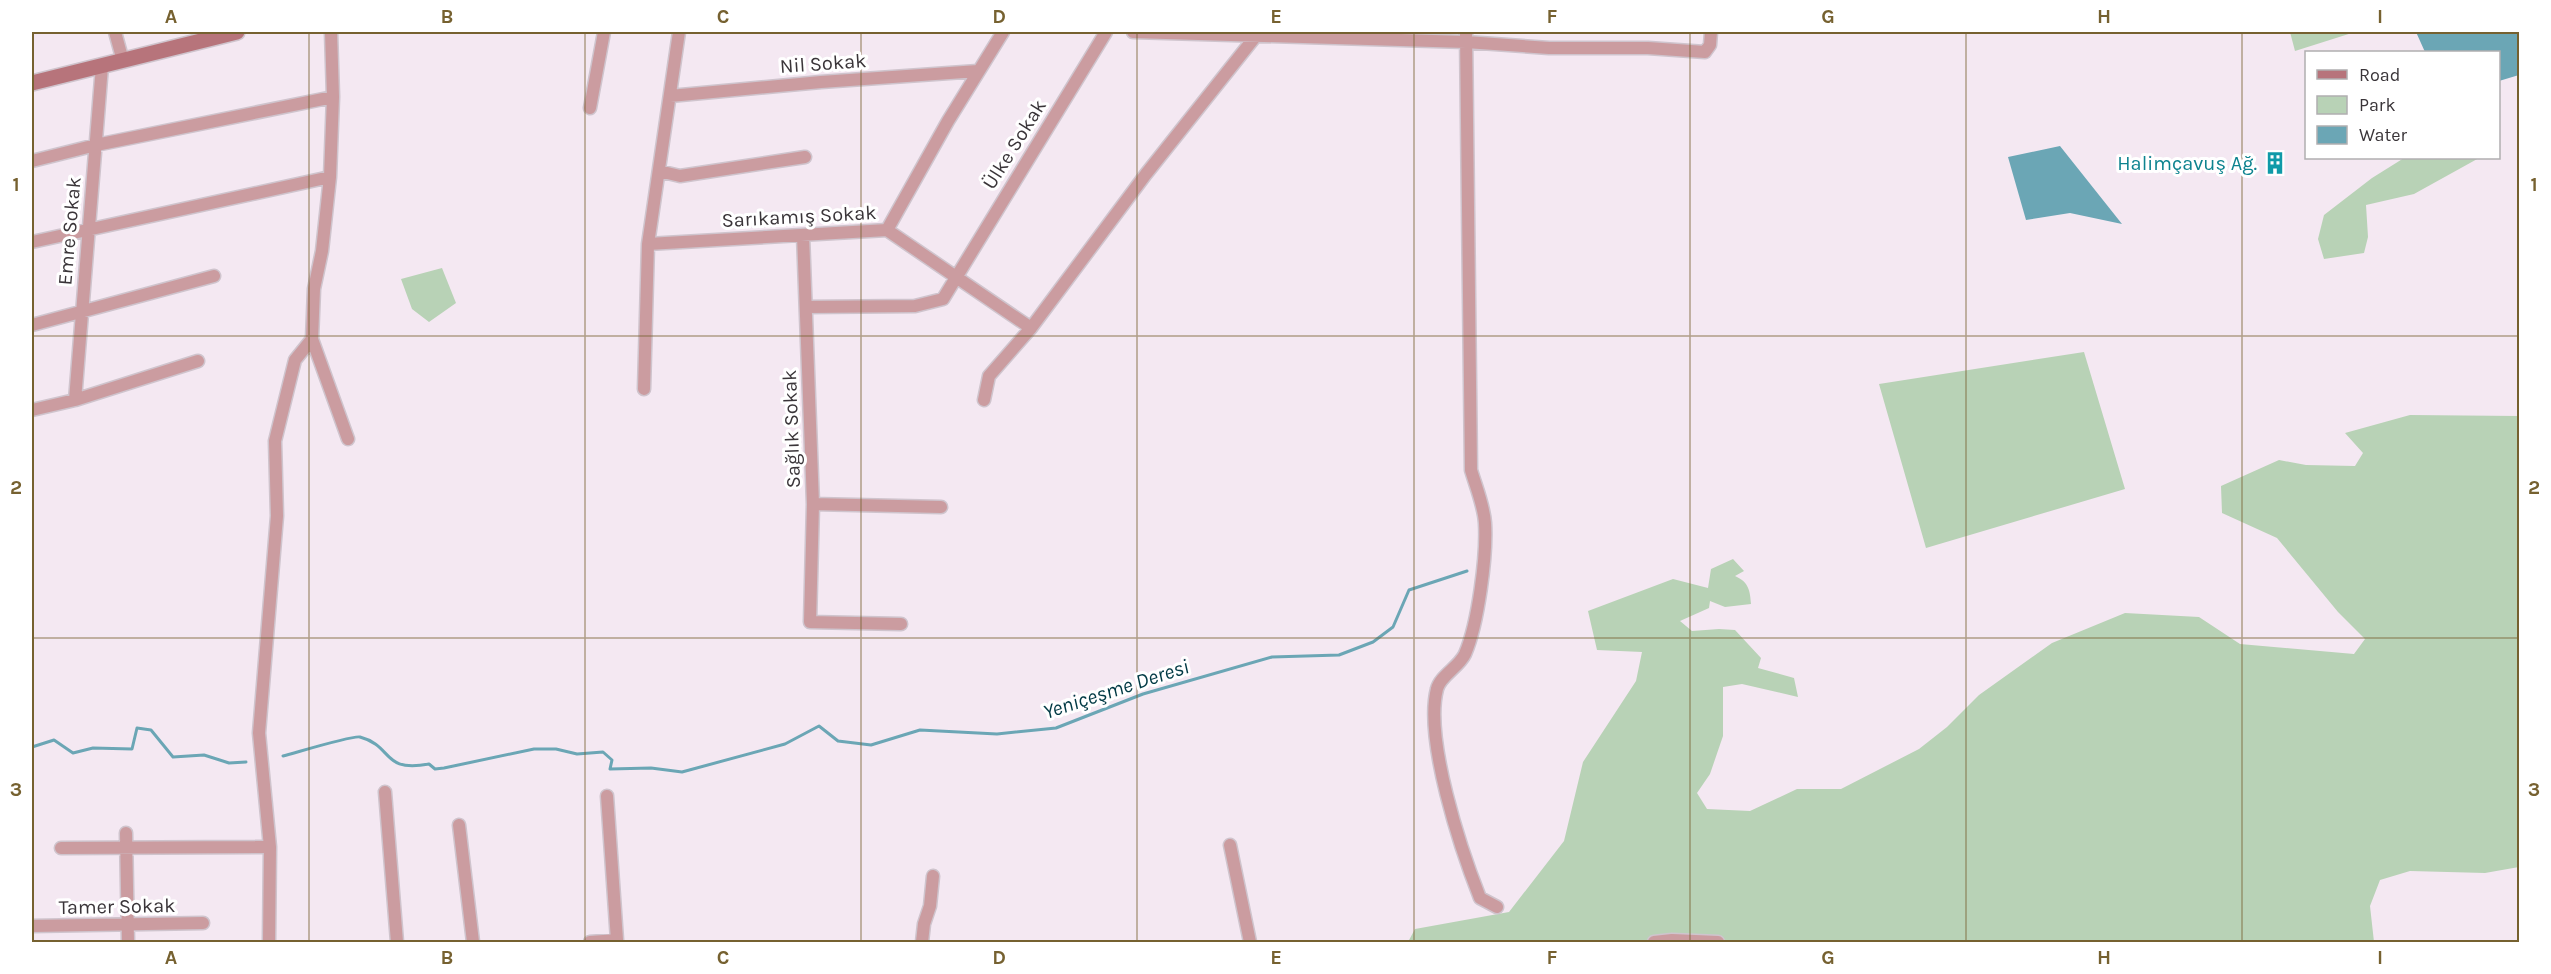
<svg xmlns="http://www.w3.org/2000/svg" width="2551" height="974" font-family="Karla,sans-serif">
  <style>
    .green { fill: #b8d2b6 }
    .water { fill: #6ba6b5 }
    .lines { fill: none; stroke-linecap: round; stroke-linejoin: round }
    .stream { stroke: #6ba6b5; stroke-width: 3 }
    .street-casing { stroke: #cfc4cd; stroke-width: 15 }
    .secondary-casing { stroke: #cfc4cd; stroke-width: 18 }
    .street { stroke: #cb9ca0; stroke-width: 12 }
    .secondary { stroke: #b7747b; stroke-width: 15 }
    .grid { fill: none; stroke: #766130; stroke-width: 1.5; stroke-opacity: 0.55 }
    .labels { text-anchor: middle; stroke-width: 6; stroke-linejoin: round; paint-order: stroke }
    .street-label { font-size: 20px; fill: #3a3539; stroke: #fff }
    .culture-label { font-size: 20px; fill: #0d838f; stroke: #fff; text-anchor: end }
    .water-label { font-size: 21px; font-style: italic; fill: #003944; stroke: #fff }
    .neatline { fill: none; stroke: #766130; stroke-width: 2 }
    .grid-label { font-size: 20px; text-anchor: middle; font-weight: bold; fill: #766130 }
  </style>
  <rect width="100%" height="100%" fill="#f4e8f2"/>
  <path class="green" d="M 2290,32 L 2355,32 L 2295,51 Z
    M 2404,158 L 2479,158 L 2414,194 L 2366,205 L 2368,237 L 2364,253 L 2324,259 L 2318,239 L 2324,215 L 2372,178 Z
    M 442,268 L 456,303 L 429,322 L 412,309 L 401,279 Z
    M 2084,352 L 2125,489 L 1926,548 L 1879,384 Z
    M 2410,415 L 2519,416 L 2519,867 L 2485,873 L 2410,871 L 2380,880 L 2370,906 L 2374,942 L 1408,942 L 1415,929 L 1509,912 L 1564,841 L 1583,762 L 1636,681 L 1642,652 L 1597,650 L 1588,611 L 1673,579 L 1708,588 L 1711,569 L 1733,559 L 1744,571 L 1735,576 C 1749,582 1750,591 1751,604 L 1725,607 L 1710,601 L 1709,608 L 1680,621 L 1692,631 L 1719,629 L 1735,630 L 1761,658 L 1758,668 L 1794,678 L 1798,697 L 1742,684 L 1723,687 L 1723,736 L 1710,774 L 1697,793 L 1707,809 L 1750,811 L 1797,789 L 1841,789 L 1919,749 L 1947,727 L 1979,695 L 2052,643 L 2125,613 L 2199,617 L 2240,644 L 2354,654 L 2365,639 L 2338,612 L 2277,538 L 2222,513 L 2221,486 L 2279,460 L 2306,465 L 2355,466 L 2363,453 L 2345,433 Z"/>
  <path class="water" d="M 2416,32 L 2519,32 L 2519,75 L 2499,81 L 2498,52 L 2425,52 Z
    M 2060,146 L 2122,224 L 2070,213 L 2026,220 L 2008,157 Z"/>
  <g class="lines">
    <path class="stream" d="M 32,747 L 54,740 L 73,753 L 93,748 L 132,749 L 137,728 L 151,730 L 173,757 L 204,755 L 229,763 L 246,762
      M 283,756 C 295,753 353,735 360,737 C 394,746 381,773 429,764 L 435,769 L 444,768 L 534,749 L 556,749 L 577,754 L 603,752 L 612,760 L 610,769 L 651,768 L 682,772 L 785,744 L 819,726 L 838,741 L 871,745 L 920,730 L 997,734 L 1056,728 L 1143,694 L 1272,657 L 1339,655 L 1373,642 L 1393,627 L 1409,590 L 1467,571"/>
    <g class="street-casing">
      <path id="street" d="M 115,32 L 123,61
        M 331,32 L 333,97 L 330,177 L 322,251 L 314,289 L 312,339 L 348,439
        M 1133,32 L 1466,42 L 1549,48 L 1648,48 L 1705,52 L 1710,45 L 1711,32
        M 1466,32 L 1471,470 C 1476,487 1484,506 1485,523 C 1487,556 1478,624 1465,654 C 1459,667 1440,676 1437,689 C 1424,739 1461,850 1480,898 L 1497,907
        M 670,96 L 821,82 L 978,71
        M 590,108 L 604,32
        M 32,161 L 96,145 L 333,97
        M 659,171 L 680,176 L 805,157
        M 887,230 L 948,121 L 1003,32
        M 803,235 L 813,504 L 810,622 L 901,624
        M 32,242 L 330,177
        M 648,244 L 887,230 L 1031,328
        M 806,307 L 915,306 L 943,299 L 1106,32
        M 32,325 L 214,276
        M 644,389 L 648,244 L 679,32
        M 75,400 L 102,66
        M 984,400 L 989,376 L 1031,328 L 1146,174 L 1259,32
        M 32,410 L 75,400 L 198,361
        M 813,504 L 941,507
        M 385,792 L 397,942
        M 459,825 L 473,942
        M 126,833 L 128,942
        M 1230,845 L 1250,942
        M 61,848 L 270,847
        M 32,926 L 203,923
        M 269,942 L 270,847 L 259,733 L 277,516 L 275,441 L 295,360 L 312,339
        M 590,942 L 617,940 L 607,796
        M 922,942 L 924,924 L 930,906 L 933,876
        M 1654,942 L 1672,940 L 1718,942"/>
    </g>
    <g class="secondary-casing">
      <path id="secondary" d="M 32,83 L 237,32"/>
    </g>
    <use href="#street" class="street"/>
    <use href="#secondary" class="secondary"/>
  </g>
  <path class="grid" d="M 309,32 L 309,942M 585,32 L 585,942M 861,32 L 861,942M 1137,32 L 1137,942M 1414,32 L 1414,942M 1690,32 L 1690,942M 1966,32 L 1966,942M 2242,32 L 2242,942M 32,336 L 2520,336M 32,638 L 2520,638"/>
  <defs>
    <g id="building-bare" transform="scale(1.8)"><path d="M-4-6H4V6H1V3H-1V6H-4ZM-2.5-4.3h1.7v1.8h-1.7ZM.8-4.3h1.7v1.8H.8ZM-2.5-1h1.7V.8h-1.7ZM.8-1h1.7V.8H.8Z" fill="#0f9aa8" stroke="#fff" stroke-width="2.5" paint-order="stroke"/></g>
  </defs>
  <g fill-rule="evenodd">
    <use href="#building-bare" x="2275" y="163"/>
  </g>
  <g class="labels">
    <g class="street-label">
      <text transform="translate(823 63) rotate(-4)" y="7">Nil Sokak</text>
      <text transform="translate(1014 144) rotate(-58)" y="7">Ülke Sokak</text>
      <text transform="translate(799 216) rotate(-3)" y="7">Sarıkamış Sokak</text>
      <text transform="translate(69 231) rotate(-85)" y="7">Emre Sokak</text>
      <text transform="translate(791 429) rotate(-92)" y="7">Sağlık Sokak</text>
      <text transform="translate(117 906) rotate(-1)" y="7">Tamer Sokak</text>
    </g>
    <g class="culture-label">
      <text x="2257" y="170">Halimçavuş Ağ.</text>
    </g>
    <g class="water-label">
      <text transform="translate(1116 689) rotate(-18)" y="7">Yeniçeşme Deresi</text>
    </g>
  </g>
  <rect width="2551" height="974" fill="none" stroke="#ffffff" stroke-width="66"/>
  <rect x="2305" y="51" width="195" height="108" fill="#ffffff" stroke="#b0aeb0" stroke-width="1.5"/>
  <rect x="2317" y="70" width="30" height="9" fill="#b7747b" stroke="#b0aeb0" stroke-width="1.5"/>
  <text x="2359" y="81" font-size="18" fill="#3a3539">Road</text>
  <rect x="2317" y="96" width="30" height="18" fill="#b8d2b6" stroke="#b0aeb0" stroke-width="1.5"/>
  <text x="2359" y="111" font-size="18" fill="#3a3539">Park</text>
  <rect x="2317" y="126" width="30" height="18" fill="#6ba6b5" stroke="#b0aeb0" stroke-width="1.5"/>
  <text x="2359" y="141" font-size="18" fill="#3a3539">Water</text>
  <rect x="33" y="33" width="2485" height="908" class="neatline"/>
  <g class="grid-label">
    <text x="171" y="23">A</text>
    <text x="447" y="23">B</text>
    <text x="723" y="23">C</text>
    <text x="999" y="23">D</text>
    <text x="1276" y="23">E</text>
    <text x="1552" y="23">F</text>
    <text x="1828" y="23">G</text>
    <text x="2104" y="23">H</text>
    <text x="2380" y="23">I</text>
    <text x="16" y="191">1</text>
    <text x="2534" y="191">1</text>
    <text x="16" y="494">2</text>
    <text x="2534" y="494">2</text>
    <text x="16" y="796">3</text>
    <text x="2534" y="796">3</text>
    <text x="171" y="964">A</text>
    <text x="447" y="964">B</text>
    <text x="723" y="964">C</text>
    <text x="999" y="964">D</text>
    <text x="1276" y="964">E</text>
    <text x="1552" y="964">F</text>
    <text x="1828" y="964">G</text>
    <text x="2104" y="964">H</text>
    <text x="2380" y="964">I</text>
  </g>
</svg>
